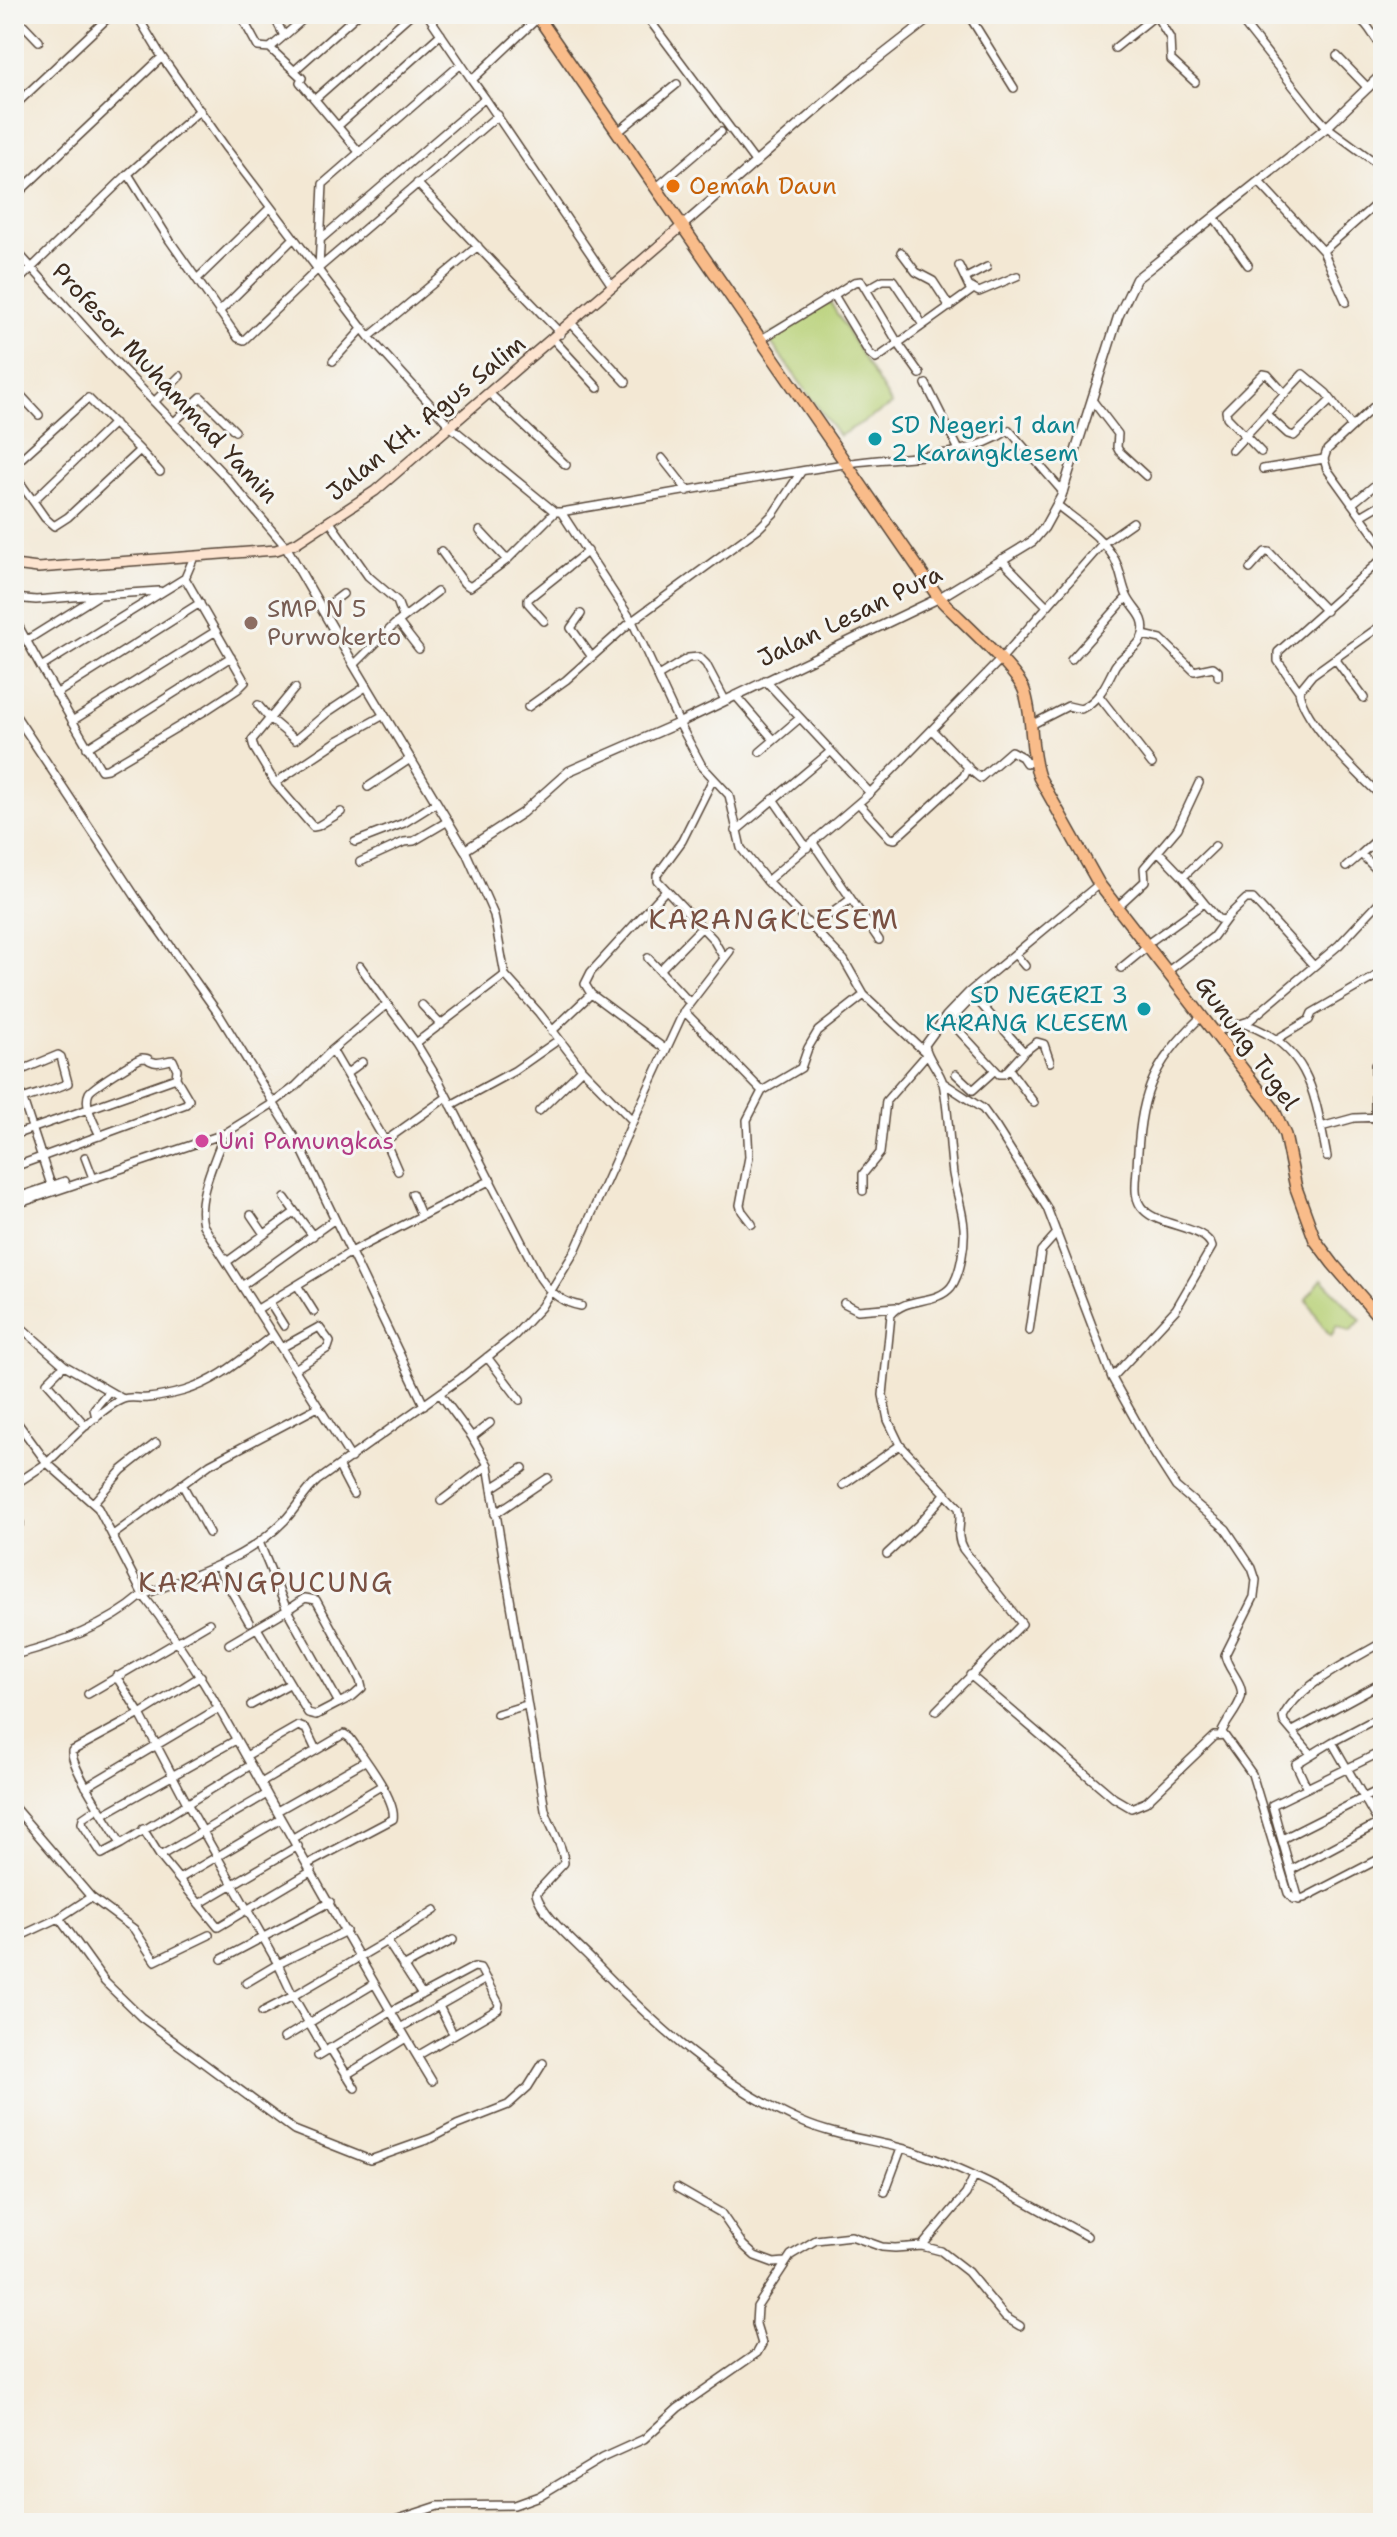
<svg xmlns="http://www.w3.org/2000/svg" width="1397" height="2537" font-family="'Shantell Sans',sans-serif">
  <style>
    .green { fill: #b7d076; stroke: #797d4a; stroke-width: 2 }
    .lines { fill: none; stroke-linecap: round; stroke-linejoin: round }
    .minor-casing { stroke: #574639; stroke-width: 10 }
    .tertiary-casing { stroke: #574639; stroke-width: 11 }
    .secondary-casing { stroke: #574639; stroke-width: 12 }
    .primary-casing { stroke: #574639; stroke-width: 14 }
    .minor { stroke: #fff; stroke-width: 7 }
    .tertiary { stroke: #fff; stroke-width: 8 }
    .secondary { stroke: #fde4d0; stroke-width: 9 }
    .primary { stroke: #f9bc8a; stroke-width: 11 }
    .food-dot { fill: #e8710a; stroke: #f6f6f2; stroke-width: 3 }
    .culture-dot { fill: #0f9aa8; stroke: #f6f6f2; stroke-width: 3 }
    .education-dot { fill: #8d6e63; stroke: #f6f6f2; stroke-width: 3 }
    .hotel-dot { fill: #d1479c; stroke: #f6f6f2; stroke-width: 3 }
    .labels { text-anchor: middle; stroke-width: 6; stroke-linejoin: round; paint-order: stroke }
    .food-label { font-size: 24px; fill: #c56008; stroke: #f6f6f2; text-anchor: start }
    .street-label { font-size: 24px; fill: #3b2a1e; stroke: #f6f6f2 }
    .culture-label { font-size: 24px; fill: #0d838f; stroke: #f6f6f2; text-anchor: start }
    .education-label { font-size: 24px; fill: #785e54; stroke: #f6f6f2; text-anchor: start }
    .hotel-label { font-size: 24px; fill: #b23c85; stroke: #f6f6f2; text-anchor: start }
    .quarter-label { font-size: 28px; letter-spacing: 2px; fill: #795042; stroke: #f6f6f2 }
  </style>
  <rect width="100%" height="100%" fill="#f6f6f2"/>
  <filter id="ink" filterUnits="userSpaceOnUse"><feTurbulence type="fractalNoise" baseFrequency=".0125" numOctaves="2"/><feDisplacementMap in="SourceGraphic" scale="16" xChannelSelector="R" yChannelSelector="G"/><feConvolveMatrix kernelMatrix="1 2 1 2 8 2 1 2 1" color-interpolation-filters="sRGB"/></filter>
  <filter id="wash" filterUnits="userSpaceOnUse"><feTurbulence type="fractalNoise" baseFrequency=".006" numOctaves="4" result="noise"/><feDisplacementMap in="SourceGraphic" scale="32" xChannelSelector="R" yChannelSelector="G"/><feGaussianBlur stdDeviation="1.8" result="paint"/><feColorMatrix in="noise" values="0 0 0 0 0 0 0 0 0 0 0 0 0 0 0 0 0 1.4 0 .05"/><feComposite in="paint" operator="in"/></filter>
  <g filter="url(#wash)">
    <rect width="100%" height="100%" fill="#f3e8d4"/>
    <path class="green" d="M 830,302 L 892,405 L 839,436 L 767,337 Z
      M 1322,1279 L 1361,1320 L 1350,1331 L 1337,1325 L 1331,1336 C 1320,1324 1315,1312 1306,1299 Z"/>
  </g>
  <g filter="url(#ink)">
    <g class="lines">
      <g class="minor-casing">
        <path id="minor" d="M 136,14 L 162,57 L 226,148 L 369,337 L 451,427 L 555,512 L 561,512 L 632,621 L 679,723 L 702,766 L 729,795 L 741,848 L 767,881 L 844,960 L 864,995 L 927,1054 L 886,1101 L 880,1153 L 863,1174 L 863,1191
          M 240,14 L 258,47 L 270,48
          M 273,14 L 284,36 L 270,48 L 302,78 L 300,82 L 360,153
          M 427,14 L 472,80 L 541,15
          M 645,14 L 756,163
          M 968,14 L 1014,88
          M 1155,14 L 1170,38 L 1171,60 L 1195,82
          M 1236,14 L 1316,115 L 1327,127 L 1383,168
          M 1354,14 C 1372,28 1370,33 1383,48
          M 17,18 L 39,41
          M 284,36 L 309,14
          M 1115,48 L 1156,15
          M 1337,56 L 1368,88
          M 295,70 L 358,14
          M 485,98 L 613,287
          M 315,99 L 411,14
          M 14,106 L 112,14
          M 338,126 L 441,34
          M 618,132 L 677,84
          M 128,174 L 170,241 L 238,338 L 244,340 L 319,268 L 498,115
          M 1259,182 L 1323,251
          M 417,183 L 561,334
          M 657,187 L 721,132
          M 14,197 L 162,57
          M 1214,217 L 1248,265
          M 322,238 L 485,98 L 472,80
          M 14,248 L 113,359 L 227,478 L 286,547
          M 901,252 L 916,272 L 933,281 L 950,307
          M 319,268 L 323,184 L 461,64
          M 198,278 L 270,208
          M 966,278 L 987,267
          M 14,285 L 128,174 L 200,110
          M 972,288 L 979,292 L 1017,276
          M 867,289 L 883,280 L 893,280 L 923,325
          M 834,295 L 854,282 L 861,281 L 898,343 L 920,374
          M 1346,302 L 1323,251 L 1383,198
          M 219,312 L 294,238
          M 572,324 L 626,382
          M 369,337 L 478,246
          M 554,340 L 598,388
          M 760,340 L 834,295 L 869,353 L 876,359 L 971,291 L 959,266
          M 333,361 L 363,328
          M 926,384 L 960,452
          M 14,388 L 39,415
          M 490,394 L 566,465
          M 1383,398 L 1327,450 L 1324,459 L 1327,469 L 1383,547
          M 1092,400 L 1118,434 L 1117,447 L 1119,451 L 1146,476
          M 154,402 L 180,376
          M 1372,409 L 1383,419
          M 1266,414 L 1288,434 L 1294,436 L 1331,400
          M 174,422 L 201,397 L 235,431
          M 140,450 L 160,472
          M 1232,450 L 1303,374 L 1326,393 L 1352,427
          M 1261,452 L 1227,417 L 1226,411 L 1263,374 L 1268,375 L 1285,394
          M 662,458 L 688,491
          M 14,465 L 88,398 L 140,450 L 68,517 L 54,526 L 45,518 L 14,474
          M 1263,469 L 1324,459
          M 33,501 L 114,423
          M 1352,504 L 1381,480
          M 561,512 C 655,496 749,479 844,464 C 901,454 959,463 1009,430 L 1063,492
          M 1361,516 L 1383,503
          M 330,522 L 368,576 L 397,601 L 403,617
          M 480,531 L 507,560
          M 441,551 L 464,583 L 470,587 L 507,560 L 555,512
          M 1001,559 L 1047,606
          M 1250,569 L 1265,552 L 1269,552 L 1326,611
          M 185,578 L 245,682 L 238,689 L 203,712 L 107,769 L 101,770 L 41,667 Z
          M 185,578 L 194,557
          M 14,598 L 36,600 L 96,595
          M 322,610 L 343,594
          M 581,614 L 571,628 L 592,657
          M 14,618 L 41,667
          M 544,621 L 528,603 L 528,599 L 588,551
          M 398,622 L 419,649
          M 1383,624 L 1312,675 L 1299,691 C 1304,723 1360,776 1383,798
          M 1143,635 L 1161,639 L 1194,671 L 1213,667 L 1218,671 L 1218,676
          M 27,640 L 99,595 L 159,591
          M 1071,660 L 1127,597
          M 1336,660 L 1364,698
          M 354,665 L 394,625 L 437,592
          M 658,676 L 688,658 L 699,657 L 706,664 L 725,700
          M 765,680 L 870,793
          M 295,688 L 252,740 L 254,748 L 275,783 L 339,740 L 384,715
          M 1299,691 L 1278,661 L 1278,652 L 1383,558
          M 56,694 L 200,603
          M 735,695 L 774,740
          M 1099,696 L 1152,764
          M 258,705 L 269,718 L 295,740 L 328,712 L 367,686
          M 528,707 L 566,680 L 632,621 L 759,528 L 774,513 L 801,472
          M 14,713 L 137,899 L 220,1016 L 301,1148 L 335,1219
          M 72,721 L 216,631
          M 1031,725 L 1068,706 L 1081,709 C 1100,700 1106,684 1115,666 C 1122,654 1140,648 1143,634 C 1147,616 1133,610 1127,596 C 1122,585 1121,572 1115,560 C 1103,537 1077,521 1057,505
          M 87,748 L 231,657
          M 760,752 L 800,718
          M 969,769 L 980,778 L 1011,751 L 1022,757 L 1026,763 L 1035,762
          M 713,779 L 682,841 L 657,875 L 657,880 L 713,939 L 724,958
          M 275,783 L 313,827 L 318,826 L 341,812
          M 368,787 L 410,759
          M 773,799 L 807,848
          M 859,804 L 890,838 L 895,839 L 964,776 L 968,767 L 932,730
          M 736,831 L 830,752
          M 1383,834 L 1361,854 L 1383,876
          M 355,842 L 404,823 L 436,803
          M 813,843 L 879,940
          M 1159,852 L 1183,877
          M 360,862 L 404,842 L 414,841 L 448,821
          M 1346,867 L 1361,854
          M 767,881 L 870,793 L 1000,660 L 1103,543 L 1133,522
          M 665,891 L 591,972 L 585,984 L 591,994 L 665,1049
          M 1204,903 L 1218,919 L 1224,920 L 1246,899 L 1253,899 L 1314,966
          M 1116,908 L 1145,881 L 1144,868 L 1178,828 L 1199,783
          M 811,928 L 851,899
          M 1147,944 L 1204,903 L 1183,877 L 1215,846
          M 1015,954 L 1025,966
          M 648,958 L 690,1003
          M 360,966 L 387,1004
          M 1121,968 L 1148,946
          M 660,970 L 702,927
          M 1168,971 L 1213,937 L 1227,918
          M 422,1005 L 441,1025
          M 684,1011 L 762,1091
          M 946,1016 L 950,1021 L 971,999 L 976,999 L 1024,1052 L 1037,1042 L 1044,1044 L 1050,1062
          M 950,1021 L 999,1074 L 1004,1074 L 1024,1052
          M 1245,1024 C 1311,1047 1315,1096 1327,1157
          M 552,1031 L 591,994
          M 1215,1032 L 1249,1021 L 1339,945 L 1383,898
          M 1277,1039 L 1309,1020 L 1312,1013 L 1383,972
          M 416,1043 L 439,1081 L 540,1278 C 550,1293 563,1303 581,1306
          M 332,1050 L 385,1141
          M 1375,1065 L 1375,1117 L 1383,1136
          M 1009,1069 L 1034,1103
          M 346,1074 L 362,1062
          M 956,1074 L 973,1090 L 995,1070
          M 942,1082 L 983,1109 L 996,1127 L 1047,1208 L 1112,1378 L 1151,1448 L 1176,1487 L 1226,1529 L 1252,1568 L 1256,1580 L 1254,1597 L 1225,1655 C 1227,1670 1245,1683 1241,1698 C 1237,1711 1226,1721 1221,1734
          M 14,1102 C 32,1095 51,1091 68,1083 L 61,1057 L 58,1055 L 17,1072 L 15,1076 L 51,1185
          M 451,1105 L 514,1071 L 554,1043
          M 539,1111 L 582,1069
          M 633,1121 L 684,1011 L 730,951
          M 1321,1127 L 1354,1118 L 1383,1117
          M 224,1134 C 215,1161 196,1197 203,1225 L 351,1458
          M 14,1135 L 176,1078
          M 85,1157 L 93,1178
          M 14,1167 L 186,1104 L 189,1100 L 176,1078 L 177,1069 L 173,1060 C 167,1060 160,1064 154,1062 C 145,1060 152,1058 142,1058 C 137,1059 91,1088 89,1093 C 83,1105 95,1124 100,1136
          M 398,1171 L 385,1141 L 447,1097
          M 412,1194 L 421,1215
          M 24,1195 L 65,1181
          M 285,1198 L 295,1212
          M 14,1205 L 224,1134 L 272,1104 L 296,1086 L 332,1050 L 387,1004 L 416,1043 L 505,975 L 494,915 L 465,850
          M 251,1215 L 264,1234
          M 752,1224 L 742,1211 L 740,1205 L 749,1157 L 747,1120 L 762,1091 L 801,1068 L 808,1048 L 818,1031 L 864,995
          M 228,1261 L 295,1212 L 313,1236
          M 243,1285 L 335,1219 L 424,1405
          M 297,1285 L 314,1312
          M 269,1302 L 284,1326
          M 844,1303 L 858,1310 L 896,1307
          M 256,1310 L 351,1252 L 491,1180
          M 23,1329 L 64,1365
          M 1029,1331 L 1041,1251 L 1057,1233
          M 281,1348 L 319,1327 L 330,1342 L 328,1348 L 295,1369
          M 487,1357 L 520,1400
          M 1112,1378 L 1176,1309 L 1212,1247 C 1206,1226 1160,1227 1144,1210 C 1133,1200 1136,1183 1137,1169 C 1140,1097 1149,1067 1202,1016
          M 440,1394 L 472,1437 L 488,1465 L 441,1501
          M 14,1418 L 47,1463 L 14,1485
          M 96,1418 L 94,1409 L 109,1391
          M 86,1426 L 47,1382 L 64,1365 L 123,1399
          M 472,1437 L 490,1423
          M 488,1465 L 545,1810 C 550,1827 564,1847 564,1863 L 536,1893 C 542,1916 577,1944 594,1962 C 653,2023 721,2086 800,2121 C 838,2138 879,2140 918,2153 C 978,2172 1032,2206 1087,2236
          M 339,1467 L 353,1494
          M 182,1484 L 209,1533
          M 843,1485 L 900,1445
          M 492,1488 L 523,1468
          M 93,1503 L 122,1470 L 156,1443
          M 495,1514 L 548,1478
          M 14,1515 L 20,1523
          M 113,1535 L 210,1464 L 318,1407
          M 259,1542 L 287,1610 L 305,1598 L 316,1600 L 360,1680 L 362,1688 L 353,1696 L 339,1703
          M 887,1554 L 918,1525 L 946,1493
          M 217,1566 L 249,1622
          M 229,1644 L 287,1610 L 339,1703 L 316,1715 L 308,1713 L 257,1628
          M 14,1655 C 60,1643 106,1627 143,1595 L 98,1508 L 47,1463 C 66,1445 100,1408 123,1399 C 131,1396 139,1399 148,1398 C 160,1397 173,1394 184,1391 C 219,1381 245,1356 273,1335
          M 970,1675 L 1114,1798 L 1131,1808 L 1146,1802 L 1215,1736 L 1224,1735 L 1252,1774 L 1288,1893 L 1293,1899 L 1304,1898 L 1383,1857
          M 116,1676 L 140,1714 L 188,1805 L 278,1964 L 346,1931
          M 201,1676 L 140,1714 L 72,1751 C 70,1767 111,1826 121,1844 L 251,1765
          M 88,1694 L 209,1623
          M 251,1705 L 289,1684
          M 936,1711 L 1022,1624 L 963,1549 C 954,1534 963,1523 959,1508 L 900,1445 L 888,1420 L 883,1395 L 891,1315 C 905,1296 936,1305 951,1287 C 961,1274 965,1244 964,1228 C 963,1210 956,1192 953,1174 C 949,1144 949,1113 943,1083 C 939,1069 927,1059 925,1045 L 946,1016 L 969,992 L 1099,884
          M 497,1714 L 526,1705
          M 1383,1715 L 1332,1742 L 1383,1831
          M 1293,1731 L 1383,1682
          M 1311,1754 L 1284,1722 L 1283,1717 C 1298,1685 1353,1660 1383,1642
          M 246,1756 L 298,1726 L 306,1729 L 316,1750
          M 261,1783 L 344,1734 L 350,1738 C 362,1755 397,1800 393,1819 L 308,1864
          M 86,1787 L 219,1708
          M 1307,1788 L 1296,1764 L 1332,1742
          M 14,1807 L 91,1897 L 59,1918 L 14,1939
          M 99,1807 L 83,1818 L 82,1823 L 102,1854 L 121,1844
          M 277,1811 L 365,1761
          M 104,1814 L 236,1740
          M 143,1829 L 160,1856 L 218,1927 L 312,1871
          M 293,1838 L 381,1786
          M 1282,1839 L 1383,1788
          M 160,1856 L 267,1794
          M 1291,1870 L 1379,1823
          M 179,1879 L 281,1819
          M 91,1897 L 134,1929 L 155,1961 L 209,1935
          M 1299,1900 L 1272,1805 L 1383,1751
          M 199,1904 L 298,1846
          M 59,1918 L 105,1982 L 141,2017 L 294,2130 L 370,2160 L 432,2138 L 457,2125 L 508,2105 L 528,2087 L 543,2063
          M 222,1959 L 330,1902
          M 403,1967 L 453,1940
          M 246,1983 L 278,1964 L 293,1996 L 387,1941
          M 422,1995 L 387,1941 L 435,1910
          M 439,2006 L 451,2030
          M 262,2012 L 293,1996 L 325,2051
          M 400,2028 L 486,1979
          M 284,2038 L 374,1984
          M 330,2048 L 355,2088
          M 318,2056 L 390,2012 L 474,1967 L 480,1968 L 499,2004 L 498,2009 L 417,2056
          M 346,2075 L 406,2038
          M 432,2081 C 375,1987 322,1891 268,1796 C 229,1726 193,1658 143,1595 C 193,1575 247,1560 285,1520 C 297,1507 304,1493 317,1481 L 461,1378 L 515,1335 L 541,1307 L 575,1251 L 633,1121 L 582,1069 L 539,1013 L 505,975
          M 677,2188 L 721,2213 L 743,2245 L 755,2256 L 774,2263 L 785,2262
          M 885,2192 L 901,2149
          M 922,2246 L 966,2194 L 974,2176
          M 386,2523 L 438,2506 L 514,2505 L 539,2496 L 602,2458 L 644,2439 L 678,2408 L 757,2353 L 762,2344 L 756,2324 L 757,2307 L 791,2255 L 816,2240 L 851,2236 L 882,2247 L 895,2248 L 922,2246 L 941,2251 L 968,2272 L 1005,2317 L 1020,2326"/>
      </g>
      <g class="tertiary-casing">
        <path id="tertiary" d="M 682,226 L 853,78 L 935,14
          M 286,547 L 354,665 L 465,850 L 522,813 L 569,771 L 679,723 L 939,598 L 1033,541 L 1044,528 L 1061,497 L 1118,317 L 1136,279 L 1327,127 L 1383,73"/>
      </g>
      <g class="secondary-casing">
        <path id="secondary" d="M 14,565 L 38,568 L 276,550 L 296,543 L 375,491 L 682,226"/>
      </g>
      <g class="primary-casing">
        <path id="primary" d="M 536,14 L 939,598 C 958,618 1015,668 1024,690 C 1034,718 1029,749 1039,777 L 1099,884 L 1273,1108 L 1285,1135 L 1296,1188 L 1315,1240 L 1333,1264 L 1383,1322"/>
      </g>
      <use href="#minor" class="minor"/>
      <use href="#tertiary" class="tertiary"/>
      <use href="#secondary" class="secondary"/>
      <use href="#primary" class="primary"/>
    </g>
  </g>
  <circle class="food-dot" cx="673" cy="186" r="8"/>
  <g class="culture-dot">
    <circle cx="875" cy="439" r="8"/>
    <circle cx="1144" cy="1009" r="8"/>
  </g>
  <circle class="education-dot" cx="251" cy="623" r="8"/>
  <circle class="hotel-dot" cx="202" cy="1141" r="8"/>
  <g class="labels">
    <g class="food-label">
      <text x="689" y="194">Oemah Daun</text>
    </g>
    <g class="street-label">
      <text transform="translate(165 383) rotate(47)" y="8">Profesor Muhammad Yamin</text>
      <text transform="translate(426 418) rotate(-39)" y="8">Jalan KH. Agus Salim</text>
      <text transform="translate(850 616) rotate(-26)" y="8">Jalan Lesan Pura</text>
      <text transform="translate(1247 1043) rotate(54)" y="8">Gunung Tugel</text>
    </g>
    <g class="culture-label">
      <text x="891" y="433">SD Negeri 1 dan<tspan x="891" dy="28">2 Karangklesem</tspan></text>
      <text x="1128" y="1003" text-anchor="end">SD NEGERI 3<tspan x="1128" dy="28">KARANG KLESEM</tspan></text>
    </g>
    <g class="education-label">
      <text x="267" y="617">SMP N 5<tspan x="267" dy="28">Purwokerto</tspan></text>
    </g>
    <g class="hotel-label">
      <text x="218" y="1149">Uni Pamungkas</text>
    </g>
    <g class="quarter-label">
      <text x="774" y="929">KARANGKLESEM</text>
      <text x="266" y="1592">KARANGPUCUNG</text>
    </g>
  </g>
  <rect width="1397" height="2537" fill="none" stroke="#f6f6f2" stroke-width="48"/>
</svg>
